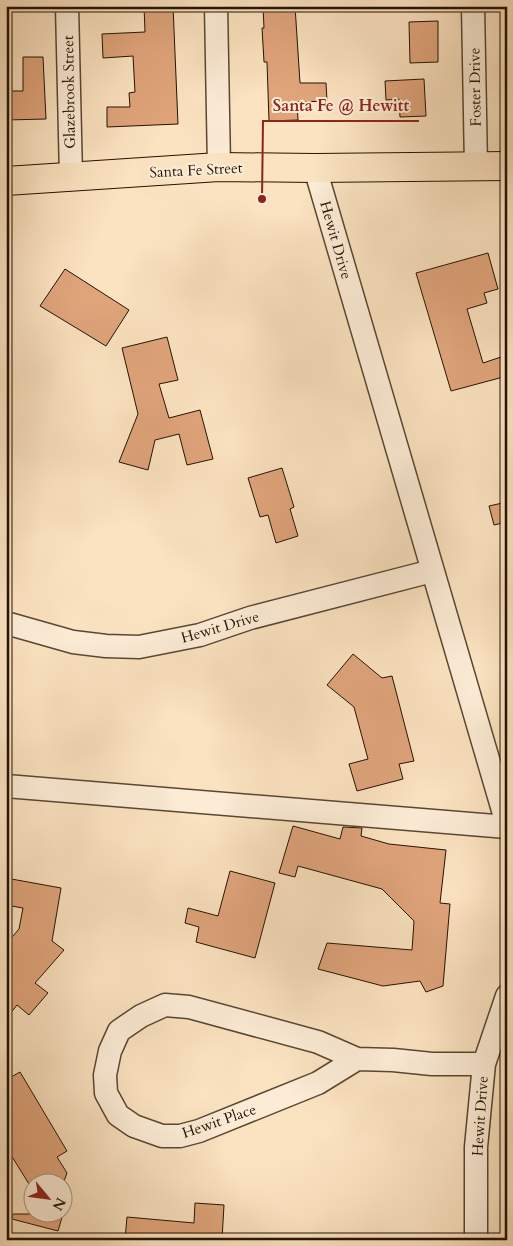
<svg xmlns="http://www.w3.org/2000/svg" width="513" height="1246" font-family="Cardo,serif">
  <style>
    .building { fill: #e0a47b; stroke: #231303 }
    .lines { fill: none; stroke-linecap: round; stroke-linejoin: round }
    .minor-casing { stroke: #594732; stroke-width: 25 }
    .major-casing { stroke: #231303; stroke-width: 30 }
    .minor { stroke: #fcecd6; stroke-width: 22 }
    .major { stroke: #fbe2c0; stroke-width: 28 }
    .labels { text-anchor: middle; stroke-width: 4; stroke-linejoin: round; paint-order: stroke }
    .street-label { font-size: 15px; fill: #231303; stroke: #fcecd6 }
    .leader { fill: none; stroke: #8f2418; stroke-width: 2 }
    .callout-dot { fill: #8f2418; stroke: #fcecd6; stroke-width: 2 }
    .callout-label { font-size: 16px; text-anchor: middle; font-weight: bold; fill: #8f2418; stroke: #fcecd6; stroke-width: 4; stroke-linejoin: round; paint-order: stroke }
  </style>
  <rect width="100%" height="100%" fill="#fbe2c0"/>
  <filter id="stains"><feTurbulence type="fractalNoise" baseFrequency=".004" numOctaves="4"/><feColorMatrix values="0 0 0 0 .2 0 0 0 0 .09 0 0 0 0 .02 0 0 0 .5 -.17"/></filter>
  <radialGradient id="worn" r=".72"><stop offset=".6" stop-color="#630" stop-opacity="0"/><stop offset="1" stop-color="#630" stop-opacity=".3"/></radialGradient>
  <path class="building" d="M 144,6 L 173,6 L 178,124 L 107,127 L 107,107 L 130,107 L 129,93 L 135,92 L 133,56 L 103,58 L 102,34 L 145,32 Z
    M 263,6 L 295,6 L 300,83 L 326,83 L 327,101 L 297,102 L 298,120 L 269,121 L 267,62 L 264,62 L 262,28 L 264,28 Z
    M 438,21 L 438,62 L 410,63 L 409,22 Z
    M 23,57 L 43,57 L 46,119 L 6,120 L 6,91 L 23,91 Z
    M 424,79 L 426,116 L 400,117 L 399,99 L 386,100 L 385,81 Z
    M 488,253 L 498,289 L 484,293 L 487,303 L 467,309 L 483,363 L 507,355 L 507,376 L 451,391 L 416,273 Z
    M 65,269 L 129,310 L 106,346 L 40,306 Z
    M 167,337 L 178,380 L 159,384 L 169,418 L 200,410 L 213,459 L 187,465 L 179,434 L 155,440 L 148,470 L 119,462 L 138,414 L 122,348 Z
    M 282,468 L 294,507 L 290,509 L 298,536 L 276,543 L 268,515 L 260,517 L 248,478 Z
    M 507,502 L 507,522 L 494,525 L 489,506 Z
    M 353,654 L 382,678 L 392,676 L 414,761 L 399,764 L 403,779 L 357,791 L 349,764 L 368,759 L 354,707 L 327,685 Z
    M 293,826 L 340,839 L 343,827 L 362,828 L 361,836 L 389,844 L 446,850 L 440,903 L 450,904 L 443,986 L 426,992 L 420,981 L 383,986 L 318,969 L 327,943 L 412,950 L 414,921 L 382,889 L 298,866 L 295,877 L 279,873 Z
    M 230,871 L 275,883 L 255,958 L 196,942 L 199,927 L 185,923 L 188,908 L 218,916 Z
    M 6,878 L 61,888 L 52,941 L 64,950 L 35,983 L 48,993 L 29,1015 L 17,1005 L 6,1019 L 6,944 L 19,929 L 23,908 L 6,905 Z
    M 20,1072 L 67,1151 L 57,1157 L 67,1173 L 63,1184 L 29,1184 L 6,1147 L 6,1080 Z
    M 195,1203 L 224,1205 L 222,1240 L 125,1240 L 127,1217 L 194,1223 Z
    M 13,1214 L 63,1214 L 58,1231 L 12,1219 Z"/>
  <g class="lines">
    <g class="minor-casing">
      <path id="minor" d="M 67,6 L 71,177
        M 216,6 L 219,167
        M 473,6 L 476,167
        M 315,168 L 507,824
        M 6,623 L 73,642 L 106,646 L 139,647 L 200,635 L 250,618 L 432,571
        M 6,786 L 507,827
        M 357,1059 L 318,1083 L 199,1131 L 180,1136 L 162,1136 L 134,1126 L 118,1115 L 106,1093 L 105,1075 L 110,1051 L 119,1031 L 141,1016 L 165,1005 L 189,1007 L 318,1042 L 357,1059 L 393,1060 L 432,1064 L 484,1064
        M 476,1240 L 476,1147 L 484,1064 L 507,996"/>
    </g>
    <g class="major-casing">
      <path id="major" d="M 6,181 L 219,167 L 315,168 L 507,166"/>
    </g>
    <use href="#minor" class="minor"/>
    <use href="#major" class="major"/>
  </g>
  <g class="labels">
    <g class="street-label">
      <text transform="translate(475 87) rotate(-91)" y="5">Foster Drive</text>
      <text transform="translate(69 92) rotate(-91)" y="5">Glazebrook Street</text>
      <text transform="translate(196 170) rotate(-3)" y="5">Santa Fe Street</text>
      <text transform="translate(336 240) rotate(74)" y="5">Hewit Drive</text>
      <text transform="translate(220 627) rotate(-16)" y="5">Hewit Drive</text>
      <text transform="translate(480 1116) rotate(-86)" y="5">Hewit Drive</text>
      <text transform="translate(219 1121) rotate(-19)" y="5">Hewit Place</text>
    </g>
  </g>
  <path class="leader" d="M262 199L263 121H419"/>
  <circle class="callout-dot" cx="262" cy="199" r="5"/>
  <g class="callout-label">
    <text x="341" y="111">Santa Fe @ Hewitt</text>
  </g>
  <rect width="513" height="1246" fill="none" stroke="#fbe2c0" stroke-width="25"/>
  <rect x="8" y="8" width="498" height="1231" fill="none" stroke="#231303" stroke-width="2.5"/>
  <rect x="12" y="12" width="488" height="1221" fill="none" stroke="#231303"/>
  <g transform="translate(48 1198) rotate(119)"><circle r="24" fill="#fcecd6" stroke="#a59582"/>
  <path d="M0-4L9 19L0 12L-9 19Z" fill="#8f2418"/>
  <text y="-8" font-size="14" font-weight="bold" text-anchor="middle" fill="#231303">N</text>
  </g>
  <rect width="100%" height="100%" filter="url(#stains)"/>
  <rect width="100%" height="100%" fill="url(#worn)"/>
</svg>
